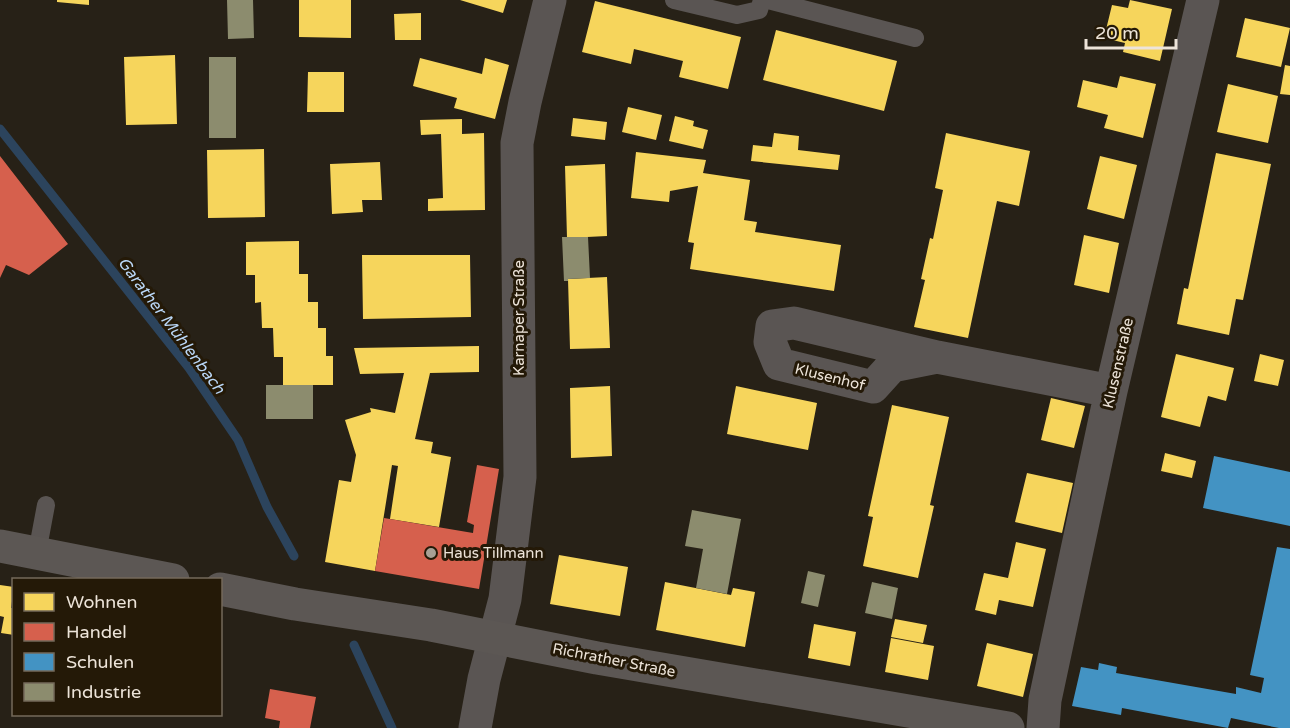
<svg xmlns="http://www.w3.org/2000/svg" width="1290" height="728" font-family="'Varela Round',sans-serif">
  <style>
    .homes { fill: #f6d55c }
    .shops { fill: #d6604d }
    .schools { fill: #4393c3 }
    .industry { fill: #8c8c6e }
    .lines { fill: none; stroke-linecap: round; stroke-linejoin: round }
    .stream { stroke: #2c445d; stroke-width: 9 }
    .service { stroke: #5a5553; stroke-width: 18 }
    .minor { stroke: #5a5553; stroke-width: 33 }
    .secondary { stroke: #5c5754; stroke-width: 33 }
    .poi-dot { fill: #a8a095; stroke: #241907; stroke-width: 2 }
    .labels { text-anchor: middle; stroke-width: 6; stroke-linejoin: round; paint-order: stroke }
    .street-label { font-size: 15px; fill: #ede4d9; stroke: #241907 }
    .poi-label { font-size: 15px; fill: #ede4d9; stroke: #241907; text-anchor: start }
    .water-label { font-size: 16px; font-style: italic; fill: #bad7f7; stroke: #241907 }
  </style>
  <rect width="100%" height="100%" fill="#272117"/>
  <path class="homes" d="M 57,0 L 89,0 L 89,5 L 57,2 Z
    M 299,0 L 351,0 L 351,38 L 299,37 Z
    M 460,0 L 507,0 L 503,13 Z
    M 1130,0 L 1172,9 L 1160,61 L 1123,52 L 1125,43 L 1104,38 L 1112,5 L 1128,8 Z
    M 595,1 L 741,37 L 728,89 L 679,77 L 683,61 L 634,49 L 631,64 L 582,52 Z
    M 421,13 L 421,40 L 395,40 L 394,14 Z
    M 1245,18 L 1290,28 L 1281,67 L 1236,57 Z
    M 776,30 L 897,61 L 884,111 L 763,80 Z
    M 175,55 L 177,124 L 126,125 L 124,57 Z
    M 420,58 L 482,74 L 485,58 L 509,65 L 495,119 L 454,108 L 457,98 L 413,86 Z
    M 1285,65 L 1290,66 L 1290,95 L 1280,94 Z
    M 308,72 L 344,72 L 344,112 L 307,112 Z
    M 1120,76 L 1156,84 L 1143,138 L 1104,128 L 1108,115 L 1077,107 L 1083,80 L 1117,88 Z
    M 1228,84 L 1278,96 L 1268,143 L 1217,132 Z
    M 628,107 L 662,115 L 656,140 L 622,132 Z
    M 675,116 L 694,121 L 693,126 L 708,130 L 703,149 L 669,141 Z
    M 573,118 L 607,122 L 605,140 L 571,136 Z
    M 462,119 L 462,134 L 484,133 L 485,210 L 428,211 L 428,199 L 443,198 L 441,134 L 421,135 L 420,120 Z
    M 774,133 L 799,136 L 798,150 L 840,155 L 838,170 L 751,161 L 753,145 L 772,147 Z
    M 946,133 L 1030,151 L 1019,206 L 997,201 L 968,338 L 914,327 L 925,280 L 921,279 L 930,238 L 933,239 L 943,190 L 935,188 Z
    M 264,149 L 265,217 L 208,218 L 207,150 Z
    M 636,152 L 706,160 L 703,173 L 750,180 L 744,220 L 757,222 L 755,232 L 841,245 L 834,291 L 690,269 L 694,243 L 688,242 L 698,186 L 670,191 L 669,202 L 631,198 Z
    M 1216,153 L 1271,164 L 1243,300 L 1236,299 L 1229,335 L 1177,324 L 1184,288 L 1188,289 Z
    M 1100,156 L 1137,165 L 1124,219 L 1087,209 Z
    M 380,162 L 382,200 L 362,200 L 363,212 L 332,214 L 330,164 Z
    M 605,164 L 607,236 L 567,238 L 565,166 Z
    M 1084,235 L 1119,243 L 1109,293 L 1074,285 Z
    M 299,241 L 299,274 L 308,274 L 308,302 L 318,302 L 318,328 L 326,328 L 326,356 L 333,356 L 333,385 L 283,385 L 283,357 L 274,357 L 273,328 L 262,328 L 261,302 L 255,303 L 255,275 L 246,275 L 246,242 Z
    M 362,255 L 470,255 L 471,317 L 363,319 Z
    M 607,277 L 610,348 L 570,349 L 568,279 Z
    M 479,346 L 479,372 L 430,373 L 415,439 L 433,442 L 431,453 L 451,457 L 439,527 L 390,519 L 398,466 L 392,465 L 375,571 L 325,562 L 339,480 L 351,482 L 356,455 L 345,420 L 371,412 L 370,408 L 395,413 L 404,373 L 360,374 L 354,348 Z
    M 1176,354 L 1234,368 L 1226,401 L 1208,396 L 1200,427 L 1161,417 Z
    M 1260,354 L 1284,360 L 1278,386 L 1254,381 Z
    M 610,386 L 612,456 L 571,458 L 570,388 Z
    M 736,386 L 817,403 L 808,450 L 727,434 Z
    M 1051,398 L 1085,406 L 1074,448 L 1041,440 Z
    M 892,405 L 949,417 L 930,505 L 934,506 L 918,578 L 863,566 L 873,517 L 868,516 Z
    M 1165,453 L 1196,461 L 1192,478 L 1161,471 Z
    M 1027,473 L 1073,483 L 1062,533 L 1015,522 Z
    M 1016,542 L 1046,549 L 1033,607 L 999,600 L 996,615 L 975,610 L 984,573 L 1008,578 Z
    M 559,555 L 628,567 L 620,616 L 550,604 Z
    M 665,582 L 731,595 L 733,588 L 755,592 L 745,647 L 656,630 Z
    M 0,585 L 14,587 L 11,608 L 14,608 L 14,635 L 1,633 L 4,617 L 0,616 Z
    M 895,619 L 927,625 L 923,643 L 891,637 Z
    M 814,624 L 856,632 L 850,666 L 808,658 Z
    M 891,638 L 934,646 L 928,680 L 885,672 Z
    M 987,643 L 1033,654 L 1023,697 L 977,686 Z"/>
  <path class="shops" d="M 0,156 L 68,244 L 29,275 L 6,265 L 0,278 Z
    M 477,465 L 499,469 L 479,589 L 375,571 L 384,518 L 473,533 L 474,525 L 467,522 Z
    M 270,689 L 316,697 L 310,728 L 279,728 L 280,721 L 265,718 Z"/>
  <path class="schools" d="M 1214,456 L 1290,472 L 1290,526 L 1203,508 Z
    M 1277,547 L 1290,549 L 1290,728 L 1279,728 L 1231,718 L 1228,728 L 1122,708 L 1121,715 L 1072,706 L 1081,667 L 1098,670 L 1099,663 L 1117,667 L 1116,673 L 1236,694 L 1236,687 L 1261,693 L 1264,678 L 1250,675 Z"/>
  <path class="industry" d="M 227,0 L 253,0 L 254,38 L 228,39 Z
    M 209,57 L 236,57 L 236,138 L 209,138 Z
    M 562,237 L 588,237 L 590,278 L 568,279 L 568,281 L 564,281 Z
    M 266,385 L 313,385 L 313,419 L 266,419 Z
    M 692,510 L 741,519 L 727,594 L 696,588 L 703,549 L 685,546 Z
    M 808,571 L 825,575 L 818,607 L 801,603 Z
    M 872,582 L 898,588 L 892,619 L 865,613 Z"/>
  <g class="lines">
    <path class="stream" d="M 0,129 L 189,368 L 238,440 L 267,507 L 294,556
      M 354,645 L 392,728"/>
    <path class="service" d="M 674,0 L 737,15 L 759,10 L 762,0
      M 768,0 L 915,38
      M 37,553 L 46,505"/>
    <path class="minor" d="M 937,357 L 892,366 L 873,387 L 779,364 L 770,342 L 772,326 L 794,323 L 937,357 L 1111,391
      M 475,728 L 484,679 L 505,599 L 520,477 L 517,143 L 525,102 L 550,0
      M 1043,728 L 1045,700 L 1111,391 L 1203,0"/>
    <path class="secondary" d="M 0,546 L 173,580
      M 220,589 L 295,604 L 431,625 L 597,658 L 1008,728"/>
  </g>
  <circle class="poi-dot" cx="431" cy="553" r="6"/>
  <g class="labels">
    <g class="street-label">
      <text transform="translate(519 318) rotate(-90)" y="5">Karnaper Straße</text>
      <text transform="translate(1118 363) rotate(-77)" y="5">Klusenstraße</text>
      <text transform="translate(830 377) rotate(14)" y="5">Klusenhof</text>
      <text transform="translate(614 660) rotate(11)" y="5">Richrather Straße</text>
    </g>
    <g class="poi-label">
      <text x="443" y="558">Haus Tillmann</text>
    </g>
    <g class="water-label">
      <text transform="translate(172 325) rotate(53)" y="6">Garather Mühlenbach</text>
    </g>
  </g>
  <rect x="12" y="578" width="210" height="138" fill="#241907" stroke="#746a5b" stroke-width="1.5"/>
  <rect x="24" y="593" width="30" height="18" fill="#f6d55c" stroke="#746a5b" stroke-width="1.5"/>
  <text x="66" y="608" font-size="18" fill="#ede4d9">Wohnen</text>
  <rect x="24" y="623" width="30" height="18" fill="#d6604d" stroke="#746a5b" stroke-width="1.5"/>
  <text x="66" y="638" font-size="18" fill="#ede4d9">Handel</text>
  <rect x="24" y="653" width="30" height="18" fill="#4393c3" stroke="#746a5b" stroke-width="1.5"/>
  <text x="66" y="668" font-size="18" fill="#ede4d9">Schulen</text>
  <rect x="24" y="683" width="30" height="18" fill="#8c8c6e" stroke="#746a5b" stroke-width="1.5"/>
  <text x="66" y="698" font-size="18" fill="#ede4d9">Industrie</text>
  <path d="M1086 39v9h90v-9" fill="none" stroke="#ede4d9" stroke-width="3"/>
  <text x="1095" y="39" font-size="18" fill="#ede4d9" stroke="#241907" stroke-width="4.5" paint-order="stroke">20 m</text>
</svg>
